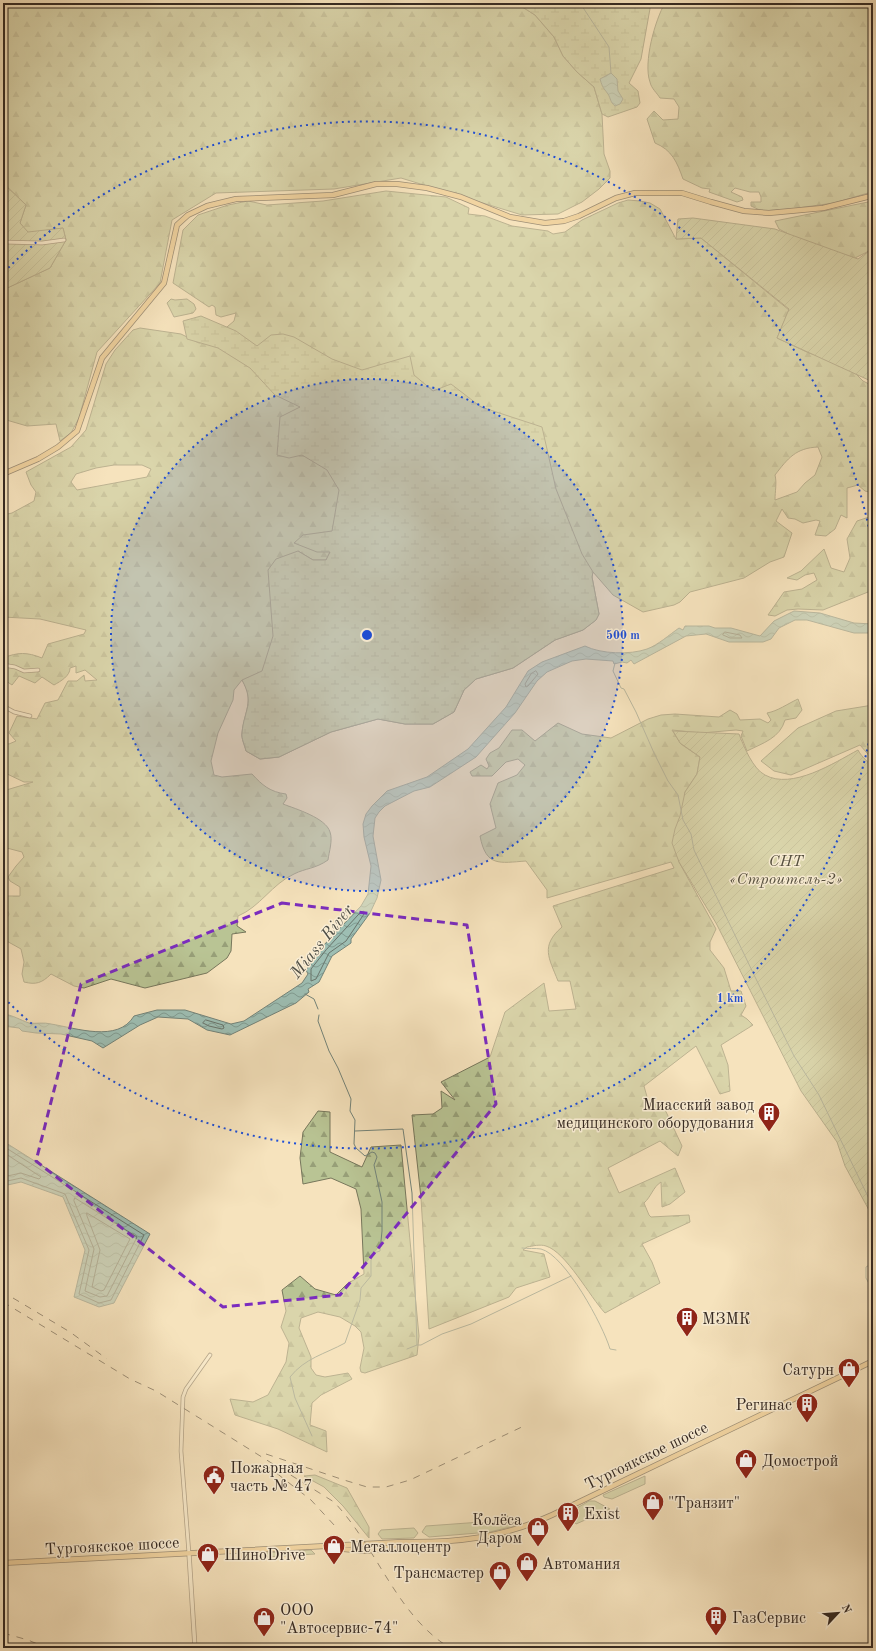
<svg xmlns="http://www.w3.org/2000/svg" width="876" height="1651" font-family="'Old Standard TT',serif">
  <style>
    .grass { fill: #b9c494; stroke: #77775c }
    .forest { fill: url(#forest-firs); stroke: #77775c; fill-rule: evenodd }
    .wetland { fill: url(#wetland-marsh); stroke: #77775c }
    .garden { fill: url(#garden-furrows); stroke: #77775c }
    .water { fill: url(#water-waves); stroke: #738379 }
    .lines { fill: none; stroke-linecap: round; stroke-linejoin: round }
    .shore { stroke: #69746b; stroke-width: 1 }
    .stream { stroke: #738379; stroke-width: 1 }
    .minor-casing { stroke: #65584a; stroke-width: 4.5 }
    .tertiary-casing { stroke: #65584a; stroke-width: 5 }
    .primary-casing { stroke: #352a23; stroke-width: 6 }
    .minor { stroke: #f9edd4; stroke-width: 3 }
    .tertiary { stroke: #f9edd4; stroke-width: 3.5 }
    .primary { stroke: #ebc27e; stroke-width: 4.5 }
    .rail { stroke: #352a23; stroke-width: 1; stroke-dasharray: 7 7; stroke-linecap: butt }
    .marked { fill: none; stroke: #7b2cbf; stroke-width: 3; stroke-dasharray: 8 5; stroke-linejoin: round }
    .ring { fill: none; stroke: #1d4ed8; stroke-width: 2; stroke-dasharray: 2 4 }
    .labels { text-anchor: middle; stroke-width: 3; stroke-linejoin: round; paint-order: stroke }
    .park-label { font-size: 16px; font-style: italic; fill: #56503f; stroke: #f9edd4 }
    .poi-label { font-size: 16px; fill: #352a23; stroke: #f9edd4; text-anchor: start }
    .street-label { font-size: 16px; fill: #352a23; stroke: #f9edd4 }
    .water-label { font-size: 17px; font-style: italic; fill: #4f4f47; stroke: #f9edd4 }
    .centre { fill: #1d4ed8; stroke: #f9edd4; stroke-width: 2 }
    .ring-label { font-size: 12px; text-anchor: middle; font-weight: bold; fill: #1d4ed8; stroke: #f9edd4; stroke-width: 3; stroke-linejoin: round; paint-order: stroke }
  </style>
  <defs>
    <pattern id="forest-firs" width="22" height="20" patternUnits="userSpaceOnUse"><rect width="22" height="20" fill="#b9c494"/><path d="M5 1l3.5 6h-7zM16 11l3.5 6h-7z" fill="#979f78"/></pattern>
    <pattern id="wetland-marsh" width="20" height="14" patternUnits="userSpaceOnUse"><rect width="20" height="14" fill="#b9c494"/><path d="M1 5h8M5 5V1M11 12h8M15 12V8" fill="none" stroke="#979f78"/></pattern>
    <pattern id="garden-furrows" width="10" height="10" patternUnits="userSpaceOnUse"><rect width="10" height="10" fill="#b9c494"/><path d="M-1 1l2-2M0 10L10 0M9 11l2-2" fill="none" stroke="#979f78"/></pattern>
    <pattern id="water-waves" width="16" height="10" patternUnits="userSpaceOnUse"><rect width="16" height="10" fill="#9dbeb3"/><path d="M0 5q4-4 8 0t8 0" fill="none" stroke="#819b91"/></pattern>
  </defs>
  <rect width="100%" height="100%" fill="#f6e3bd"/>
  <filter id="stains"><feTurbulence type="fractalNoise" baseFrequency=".005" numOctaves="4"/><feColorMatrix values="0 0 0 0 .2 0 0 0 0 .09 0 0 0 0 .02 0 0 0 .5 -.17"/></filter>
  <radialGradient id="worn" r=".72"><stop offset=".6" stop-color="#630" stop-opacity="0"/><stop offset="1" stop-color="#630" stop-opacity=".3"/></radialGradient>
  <path class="grass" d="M 645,1476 L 645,1484 L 612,1499 L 604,1497 L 603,1495 Z
    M 589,1501 L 595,1501 L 610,1509 L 576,1524 L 573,1519 L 577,1508 Z
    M 507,1516 L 508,1516 L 514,1526 L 490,1532 L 429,1537 L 422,1532 L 426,1526 L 509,1520 Z
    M 414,1528 L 418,1533 L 414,1538 L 382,1539 L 378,1534 L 381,1530 Z
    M 311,1550 L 315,1554 L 265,1557 L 265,1553 Z"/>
  <path class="forest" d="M 3,3 L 516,3 L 535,15 L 554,37 L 563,56 L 577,72 L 594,87 L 602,114 L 604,154 L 610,171 L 610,178 L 599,189 L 582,202 L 558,214 L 522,215 L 401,178 L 334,189 L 216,193 L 172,220 L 160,283 L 97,352 L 79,418 L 71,433 L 60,441 L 56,424 L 27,426 L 3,419 L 3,290 L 50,268 L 66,240 L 63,228 L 28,233 L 20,223 L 26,205 L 3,183 Z
    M 665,3 L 873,3 L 873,187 L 868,193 L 834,203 L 790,209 L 762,211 L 751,206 L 751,202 L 761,202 L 761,197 L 759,192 L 750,192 L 735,188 L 731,192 L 742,197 L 743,200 L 737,202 L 709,192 L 710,189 L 702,188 L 683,179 C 677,162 672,150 655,143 L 647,119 L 654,111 L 663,120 L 678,119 L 679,107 L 674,99 L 660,98 C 657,93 651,88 650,82 C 643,63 655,20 665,3 Z
    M 386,191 L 446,197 L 469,208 L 468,214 L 485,216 L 512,226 L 548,231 L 553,234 L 565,232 L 582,220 L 618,203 L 628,200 L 640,201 L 650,203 L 660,209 L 676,239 L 701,238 L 789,310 L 777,338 L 809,353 L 826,358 L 856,374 L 863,381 L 873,386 L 873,493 L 865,491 L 858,485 L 847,488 L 847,518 L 841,515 L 835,529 L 826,536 L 815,535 L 820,521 L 816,520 L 803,523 L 795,519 L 788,518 L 782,509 L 776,521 L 792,533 L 784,557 L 770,562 L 744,578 L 690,592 L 680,602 L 674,605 L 643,612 L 613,595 L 593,572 L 592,577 L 599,614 L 596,620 L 583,630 L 555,640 L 513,668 L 476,679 L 464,690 L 454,712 L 433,724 L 405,724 L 378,719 L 331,732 L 279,757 L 260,759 L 246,751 C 245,746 241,738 242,733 C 244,712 255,700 242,680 L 234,690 L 233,700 L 218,733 L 211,761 L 214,775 L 222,777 L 252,774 C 262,785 270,792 286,794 L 287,798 L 283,804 C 296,809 326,818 330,832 C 333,840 329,852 328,860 C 315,869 306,868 294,874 C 272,884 260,907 238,916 L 237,926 L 246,932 L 232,934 L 231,951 L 227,958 L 207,973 L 145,988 L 111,979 L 84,988 L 74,986 L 51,974 C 42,983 36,985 24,982 L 22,974 L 24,962 L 21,949 L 3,939 L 3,927 L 9,914 L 6,908 L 3,907 L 3,893 L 8,896 L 20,896 L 20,887 L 10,881 L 8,877 L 16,866 L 24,857 L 22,852 L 3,847 L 3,791 L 33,782 L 24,782 L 3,772 L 3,743 L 9,744 L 16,741 L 9,733 L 17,716 L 37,719 L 45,703 L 58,700 L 68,681 L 77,681 L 84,675 L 85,681 L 97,680 L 85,670 L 76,673 L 76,666 L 70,668 C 70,676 61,681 54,685 L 42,677 L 35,683 L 19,676 L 12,685 L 3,679 L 3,658 C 18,652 27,652 42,658 L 48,644 L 84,634 L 86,630 L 40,619 L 3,617 L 3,515 L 12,513 L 34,501 L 36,492 L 31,485 L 26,472 L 71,447 L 86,430 L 106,364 L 115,350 L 133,330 L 140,328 L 181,334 L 199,343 L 209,341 L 221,332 L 234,321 L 236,313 L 221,317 L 216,315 L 215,307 L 212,305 L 209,307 L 173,283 L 183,230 L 198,215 L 228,205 L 248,201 L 267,205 L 323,201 ZM 818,447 L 822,457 L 815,475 L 805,483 L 797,492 L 775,500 C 775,491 777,483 775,475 C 788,458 796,448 818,447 ZM 114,465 L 142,465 L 151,469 L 147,477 L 77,490 L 71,482 L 76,474 L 96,468 ZM 298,551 L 313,560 L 326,560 L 330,552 L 314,601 Z
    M 873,201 L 873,249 L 855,258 L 803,242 L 779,229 L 775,221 Z
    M 171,299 L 175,300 L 187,299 L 194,304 L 196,309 L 193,313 L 174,317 L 167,303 Z
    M 873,513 L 873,590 L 823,610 L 798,609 L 787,610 L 775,616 L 768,615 L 784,592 L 802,589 L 817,580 L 814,573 L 805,575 L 797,580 L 787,578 L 801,571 L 824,549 L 831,568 L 844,572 L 850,558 L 847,539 L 857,521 L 869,517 Z
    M 798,699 L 802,710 L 796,718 L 785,720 C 780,738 763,743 747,751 L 741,736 L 743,731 L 736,730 L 701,733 L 672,730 L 681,744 L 700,757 L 697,774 L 685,792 L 679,862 L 716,929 L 710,942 L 710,950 L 724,968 L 731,991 L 741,991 L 746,1006 L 741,1015 L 747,1019 L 753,1025 L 721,1045 L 728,1065 L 730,1091 L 720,1094 L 696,1046 L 644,1086 L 649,1104 L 661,1101 L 682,1146 L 678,1156 L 660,1141 L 608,1168 L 619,1193 L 675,1168 L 685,1192 L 670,1204 L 662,1207 L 661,1182 C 653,1187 651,1197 644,1203 L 649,1215 L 651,1217 L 689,1215 L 690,1222 L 642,1244 L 652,1262 L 660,1283 L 605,1313 C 590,1297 566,1252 546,1246 C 540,1244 533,1246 527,1247 L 523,1250 L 544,1254 L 550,1277 L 516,1288 L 509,1297 L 429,1329 L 421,1198 L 412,1115 L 433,1114 L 442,1108 L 441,1091 L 455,1100 L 441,1082 L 490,1057 L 505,1012 L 544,983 L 549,1011 L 576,1009 L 570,981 L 558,981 C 549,958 540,946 562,927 L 553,906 L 674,868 L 671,862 L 547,898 L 547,890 L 526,861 C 499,863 486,867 480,836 L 496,828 L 490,804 L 498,783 L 517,775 L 525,765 L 518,759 L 506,762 L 492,776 L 472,776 L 470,772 L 481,765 L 487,769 L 489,766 L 486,759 L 490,753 L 499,748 L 512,730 L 522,730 L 535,741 L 558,723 L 582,734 L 611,738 L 648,719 L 661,715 L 675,714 L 719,717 L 730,710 L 737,714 L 740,720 L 760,719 L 768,723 L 771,720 L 767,713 C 778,711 787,704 798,699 Z
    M 873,705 L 873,760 L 860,745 L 791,775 L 774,771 L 761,761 L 798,728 L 836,711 Z
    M 318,1111 L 330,1112 L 330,1152 L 362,1167 L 371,1147 L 401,1145 L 419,1336 L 417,1355 L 365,1373 L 361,1372 L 360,1368 L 364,1348 L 361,1332 L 355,1326 L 340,1317 L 318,1312 L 301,1318 L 299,1328 L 311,1357 L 311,1368 L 316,1375 L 325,1377 L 348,1373 L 352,1379 L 321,1395 L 312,1403 L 310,1425 L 326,1431 L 327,1452 L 278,1429 L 235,1415 L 230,1399 L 253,1402 L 268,1395 L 286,1362 L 289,1343 L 281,1327 L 286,1311 L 282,1290 L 300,1276 L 315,1289 L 336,1295 L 347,1284 L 364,1274 L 361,1209 L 356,1189 L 331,1178 L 303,1184 L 300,1158 L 303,1132 Z
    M 315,1475 L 347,1488 L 369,1527 L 369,1538 L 343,1506 L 324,1487 L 304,1476 Z"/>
  <path class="wetland" d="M 516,3 L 651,3 L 641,59 L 629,83 L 638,91 L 640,103 L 637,107 L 608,117 L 602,114 L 594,87 L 577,72 L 563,56 L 554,37 L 535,15 Z
    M 201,316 L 236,331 L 257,346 L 271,335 L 283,334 L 294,337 L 332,359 L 362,370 L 410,356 L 414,375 L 433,391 L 451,384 L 481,407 L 542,427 L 556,489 L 582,554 L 593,572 L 592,577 L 599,614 L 596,620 L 583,630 L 555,640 L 513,668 L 476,679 L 464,690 L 454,712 L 433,724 L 405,724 L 378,719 L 331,732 L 279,757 L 260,759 L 246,751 C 245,746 241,738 242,733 C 244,709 255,704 242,680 L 262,671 L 273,636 L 268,570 L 276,559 L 298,551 L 313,560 L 326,560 L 330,552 L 317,552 L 294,543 L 303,535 L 332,531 L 339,490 L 327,470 L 302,455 L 289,458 L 277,455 L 280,417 L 300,407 L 275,395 L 250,368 L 218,348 L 187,339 L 183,321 Z"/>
  <path class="garden" d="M 3,183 L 26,205 L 20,223 L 28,232 L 63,228 L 66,240 L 50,268 L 3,290 Z
    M 693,218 L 775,229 L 858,259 L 873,248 L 873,382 L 777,338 L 789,309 L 701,238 L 676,239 L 678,219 Z
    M 673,731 L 739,734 C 744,747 753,769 765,775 C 792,790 834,763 858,750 C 862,758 869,761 873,770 L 873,1226 L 870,1212 L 845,1166 L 837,1142 L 801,1091 L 716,923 L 679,862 L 672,843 L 675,829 L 680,816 L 685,792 L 697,774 L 700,757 L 680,743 Z"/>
  <path class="water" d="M 611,73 L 617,79 L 618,91 L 623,99 L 620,104 L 615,106 C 610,102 611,99 608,94 C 603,87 603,89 600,79 Z
    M 794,611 L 820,613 L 854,623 L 873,624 L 873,633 L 854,633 L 807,620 L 795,620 L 779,628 L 771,639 L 763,642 L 729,642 L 706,634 L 686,636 L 634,664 L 631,660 L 627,663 L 622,662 L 614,664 L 613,661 L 586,659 L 572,661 L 547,672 L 537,681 L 515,713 L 476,757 L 430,787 L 414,791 L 385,806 L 379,812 L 375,818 L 373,836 L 381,880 L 377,898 L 370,913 L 351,939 L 351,943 L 332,956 L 319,982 L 308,989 L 309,992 L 296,1003 L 230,1035 L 207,1030 L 188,1019 L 158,1017 L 140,1025 L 103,1048 L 92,1041 L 61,1034 L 36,1033 L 22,1031 L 19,1028 L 3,1026 L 3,1014 C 13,1015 20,1020 29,1023 C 36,1024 44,1022 51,1024 C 76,1028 118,1043 134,1016 L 157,1010 L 185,1010 L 231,1024 L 244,1021 L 302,983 L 308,974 L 306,970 L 322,947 L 361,906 L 368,894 L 371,866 L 364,837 L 363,824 L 366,814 L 372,806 L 387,791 L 427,777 L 468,749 L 506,707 L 528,671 L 542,662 L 585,646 C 601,654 630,655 647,649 C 658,645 669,635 679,628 L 683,630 L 685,626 L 709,626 L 715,628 L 731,628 L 760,636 L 774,621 Z
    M 3,1141 L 150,1234 L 114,1303 L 99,1307 L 74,1297 L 85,1250 L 63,1197 L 21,1182 L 3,1186 Z"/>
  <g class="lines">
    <path class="shore" d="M 725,632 L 740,635 L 742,638 L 730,638 L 723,635 Z
      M 536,671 L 538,674 L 528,686 L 526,687 L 525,684 L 531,674 Z
      M 361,912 L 364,911 L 364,914 L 346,941 L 329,953 L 316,979 L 311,981 L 311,969 L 326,950 Z
      M 206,1020 L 223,1025 L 224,1028 L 222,1029 L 209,1026 L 203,1023 Z
      M 3,1146 L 144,1235 L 111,1300 L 99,1303 L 79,1294 L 89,1250 L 65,1194 L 21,1178 L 3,1182
      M 3,1152 L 41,1177 L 39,1179 L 21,1173 L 3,1177
      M 75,1198 L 137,1237 L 107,1296 L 100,1297 L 85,1291 L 94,1249 L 74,1201 Z
      M 87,1213 L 130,1239 L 104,1290 L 101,1291 L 92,1287 L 100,1250 L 87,1216 Z"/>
    <path class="stream" d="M 580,3 L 609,47 L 611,73
      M 615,663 L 613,671 L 621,688 L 624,689 L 636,712 L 654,753 L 668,781 L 678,795 L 683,820 L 691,834 L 694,850 L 757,981 L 794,1056 L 819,1095 L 873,1207
      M 305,994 L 314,999 L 318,1009
      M 355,1131 L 403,1129 L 412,1193 L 417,1345 L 407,1349
      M 522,1248 C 528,1249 535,1248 541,1249 C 565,1255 603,1325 610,1349 L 616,1350
      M 873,1263 L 866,1267 L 866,1278 L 873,1291
      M 417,1345 L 421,1345 L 442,1334 L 471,1324 L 571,1276
      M 312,1436 L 295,1398 L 290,1377 C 305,1358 325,1354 345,1343 L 360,1300 L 361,1288 L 371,1276 L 371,1260 L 374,1253 L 380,1251 L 382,1231 L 382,1202 L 374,1165 L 377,1157 L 375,1153 L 372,1152 L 365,1156 L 356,1148 L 354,1144 L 355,1120 L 350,1111 L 351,1099 L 338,1068 L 329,1051 L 318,1021 L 319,1015"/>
    <g class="minor-casing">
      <path id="minor" d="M 3,242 L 42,243 L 64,240
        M 3,665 L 15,667 L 24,671 L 38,670
        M 3,706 L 14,712 L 30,716
        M 189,1554 L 181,1451 L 183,1397 L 186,1389 L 210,1355"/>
    </g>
    <g class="tertiary-casing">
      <path id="tertiary" d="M 189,1554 L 195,1648"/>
    </g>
    <g class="primary-casing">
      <path id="primary" d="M 3,474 L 38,459 L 58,447 L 77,431 L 102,358 L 164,283 L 177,225 L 188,215 L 207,206 L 236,199 L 333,195 L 376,184 L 397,184 L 427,188 L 461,197 L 510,217 L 545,223 L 564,221 L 579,216 L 616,198 L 635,193 L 682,193 L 711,202 L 744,211 L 769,213 L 823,208 L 871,196 L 873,194
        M 332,1548 L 366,1551 L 416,1544
        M 3,1563 L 402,1542 C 456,1543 503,1538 552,1515 L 873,1361"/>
    </g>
    <use href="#minor" class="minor"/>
    <use href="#tertiary" class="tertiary"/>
    <use href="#primary" class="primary"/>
    <path class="rail" d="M 13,1298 L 70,1332 L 107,1359
      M 3,1302 L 130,1379 L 156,1391 L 334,1502 C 377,1547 396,1615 450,1648
      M 266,1454 L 344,1480 L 367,1487 L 386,1487 L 410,1480 L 526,1425
      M 266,1465 L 311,1500 L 335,1526
      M 3,1633 L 28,1640 L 47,1648"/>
  </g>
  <path d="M0 0H876V1651H0ZM 282,903 L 467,925 L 496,1104 L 340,1295 L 223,1307 L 36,1161 L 81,984 Z" fill="#f6e3bd" fill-opacity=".55" fill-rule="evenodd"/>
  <path class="marked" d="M 282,903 L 467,925 L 496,1104 L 340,1295 L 223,1307 L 36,1161 L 81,984 Z"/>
  <circle cx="367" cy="635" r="256" fill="#1d4ed8" fill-opacity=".12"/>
  <g class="ring">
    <circle cx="367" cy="635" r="256"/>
    <path d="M873 720A513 513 0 0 1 4 998M4 272A513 513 0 0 1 873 550"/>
  </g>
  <defs>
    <g id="building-pin" transform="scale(1.15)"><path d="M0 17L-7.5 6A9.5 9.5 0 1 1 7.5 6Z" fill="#8f2418" stroke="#f9edd4"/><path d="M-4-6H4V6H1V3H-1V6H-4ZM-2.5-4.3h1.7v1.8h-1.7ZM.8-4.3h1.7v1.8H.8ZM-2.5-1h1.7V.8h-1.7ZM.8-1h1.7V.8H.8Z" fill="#fff"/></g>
    <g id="shop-pin" transform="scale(1.15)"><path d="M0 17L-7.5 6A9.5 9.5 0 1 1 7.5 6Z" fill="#8f2418" stroke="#f9edd4"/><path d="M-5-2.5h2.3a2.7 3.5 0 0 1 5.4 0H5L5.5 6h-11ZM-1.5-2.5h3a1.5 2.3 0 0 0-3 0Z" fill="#fff"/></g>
    <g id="civic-pin" transform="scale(1.15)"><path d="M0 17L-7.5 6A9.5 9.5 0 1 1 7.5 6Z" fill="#8f2418" stroke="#f9edd4"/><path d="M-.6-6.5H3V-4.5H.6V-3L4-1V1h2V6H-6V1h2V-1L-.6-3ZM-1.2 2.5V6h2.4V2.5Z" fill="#fff"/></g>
  </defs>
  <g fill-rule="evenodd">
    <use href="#building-pin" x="769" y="1113"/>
    <use href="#building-pin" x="687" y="1318"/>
    <use href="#shop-pin" x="849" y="1369"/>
    <use href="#building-pin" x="807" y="1404"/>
    <use href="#shop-pin" x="746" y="1460"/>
    <use href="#civic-pin" x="214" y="1476"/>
    <use href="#shop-pin" x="653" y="1502"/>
    <use href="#building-pin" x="568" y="1513"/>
    <use href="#shop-pin" x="538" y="1528"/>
    <use href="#shop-pin" x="334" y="1546"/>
    <use href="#shop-pin" x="208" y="1554"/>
    <use href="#shop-pin" x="527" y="1563"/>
    <use href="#shop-pin" x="500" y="1572"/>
    <use href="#building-pin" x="716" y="1617"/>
    <use href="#shop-pin" x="264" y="1618"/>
  </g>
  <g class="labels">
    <g class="park-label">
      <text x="786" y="866">СНТ<tspan x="786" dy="18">«Строитель-2»</tspan></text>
    </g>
    <g class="poi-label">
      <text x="754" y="1110" text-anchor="end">Миасский завод<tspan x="754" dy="18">медицинского оборудования</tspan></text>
      <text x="702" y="1324">МЗМК</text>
      <text x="834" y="1375" text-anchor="end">Сатурн</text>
      <text x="792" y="1410" text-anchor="end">Регинас</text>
      <text x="762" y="1466">Домострой</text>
      <text x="230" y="1473">Пожарная<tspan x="230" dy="18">часть № 47</tspan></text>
      <text x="668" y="1508">"Транзит"</text>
      <text x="584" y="1519">Exist</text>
      <text x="522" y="1525" text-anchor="end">Колёса<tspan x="522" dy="18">Даром</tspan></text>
      <text x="350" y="1552">Металлоцентр</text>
      <text x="224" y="1560">ШиноDrive</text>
      <text x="542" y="1569">Автомания</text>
      <text x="484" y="1578" text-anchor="end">Трансмастер</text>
      <text x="280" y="1615">ООО<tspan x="280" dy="18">"Автосервис-74"</tspan></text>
      <text x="732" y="1623">ГазСервис</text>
    </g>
    <g class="street-label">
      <text transform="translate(646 1455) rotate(-26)" y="6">Тургоякское шоссе</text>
      <text transform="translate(112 1545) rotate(-3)" y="6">Тургоякское шоссе</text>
    </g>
    <g class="water-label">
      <text transform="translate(321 941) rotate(-51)" y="6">Miass River</text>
    </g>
  </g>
  <circle cx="367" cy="635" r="6" class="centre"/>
  <g class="ring-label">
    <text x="623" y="639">500 m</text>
    <text x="730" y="1002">1 km</text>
  </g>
  <rect width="876" height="1651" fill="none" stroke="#f6e3bd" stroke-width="16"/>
  <rect x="4" y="4" width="868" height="1643" fill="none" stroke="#352a23" stroke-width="2"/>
  <rect x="8" y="8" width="860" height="1635" fill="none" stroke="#352a23"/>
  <g transform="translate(838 1613) rotate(64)" stroke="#f9edd4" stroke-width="3" paint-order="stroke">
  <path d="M0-3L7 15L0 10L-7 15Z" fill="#352a23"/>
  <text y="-6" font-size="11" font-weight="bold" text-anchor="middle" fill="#352a23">N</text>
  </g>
  <rect width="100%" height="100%" filter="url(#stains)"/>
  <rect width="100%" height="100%" fill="url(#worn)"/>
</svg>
